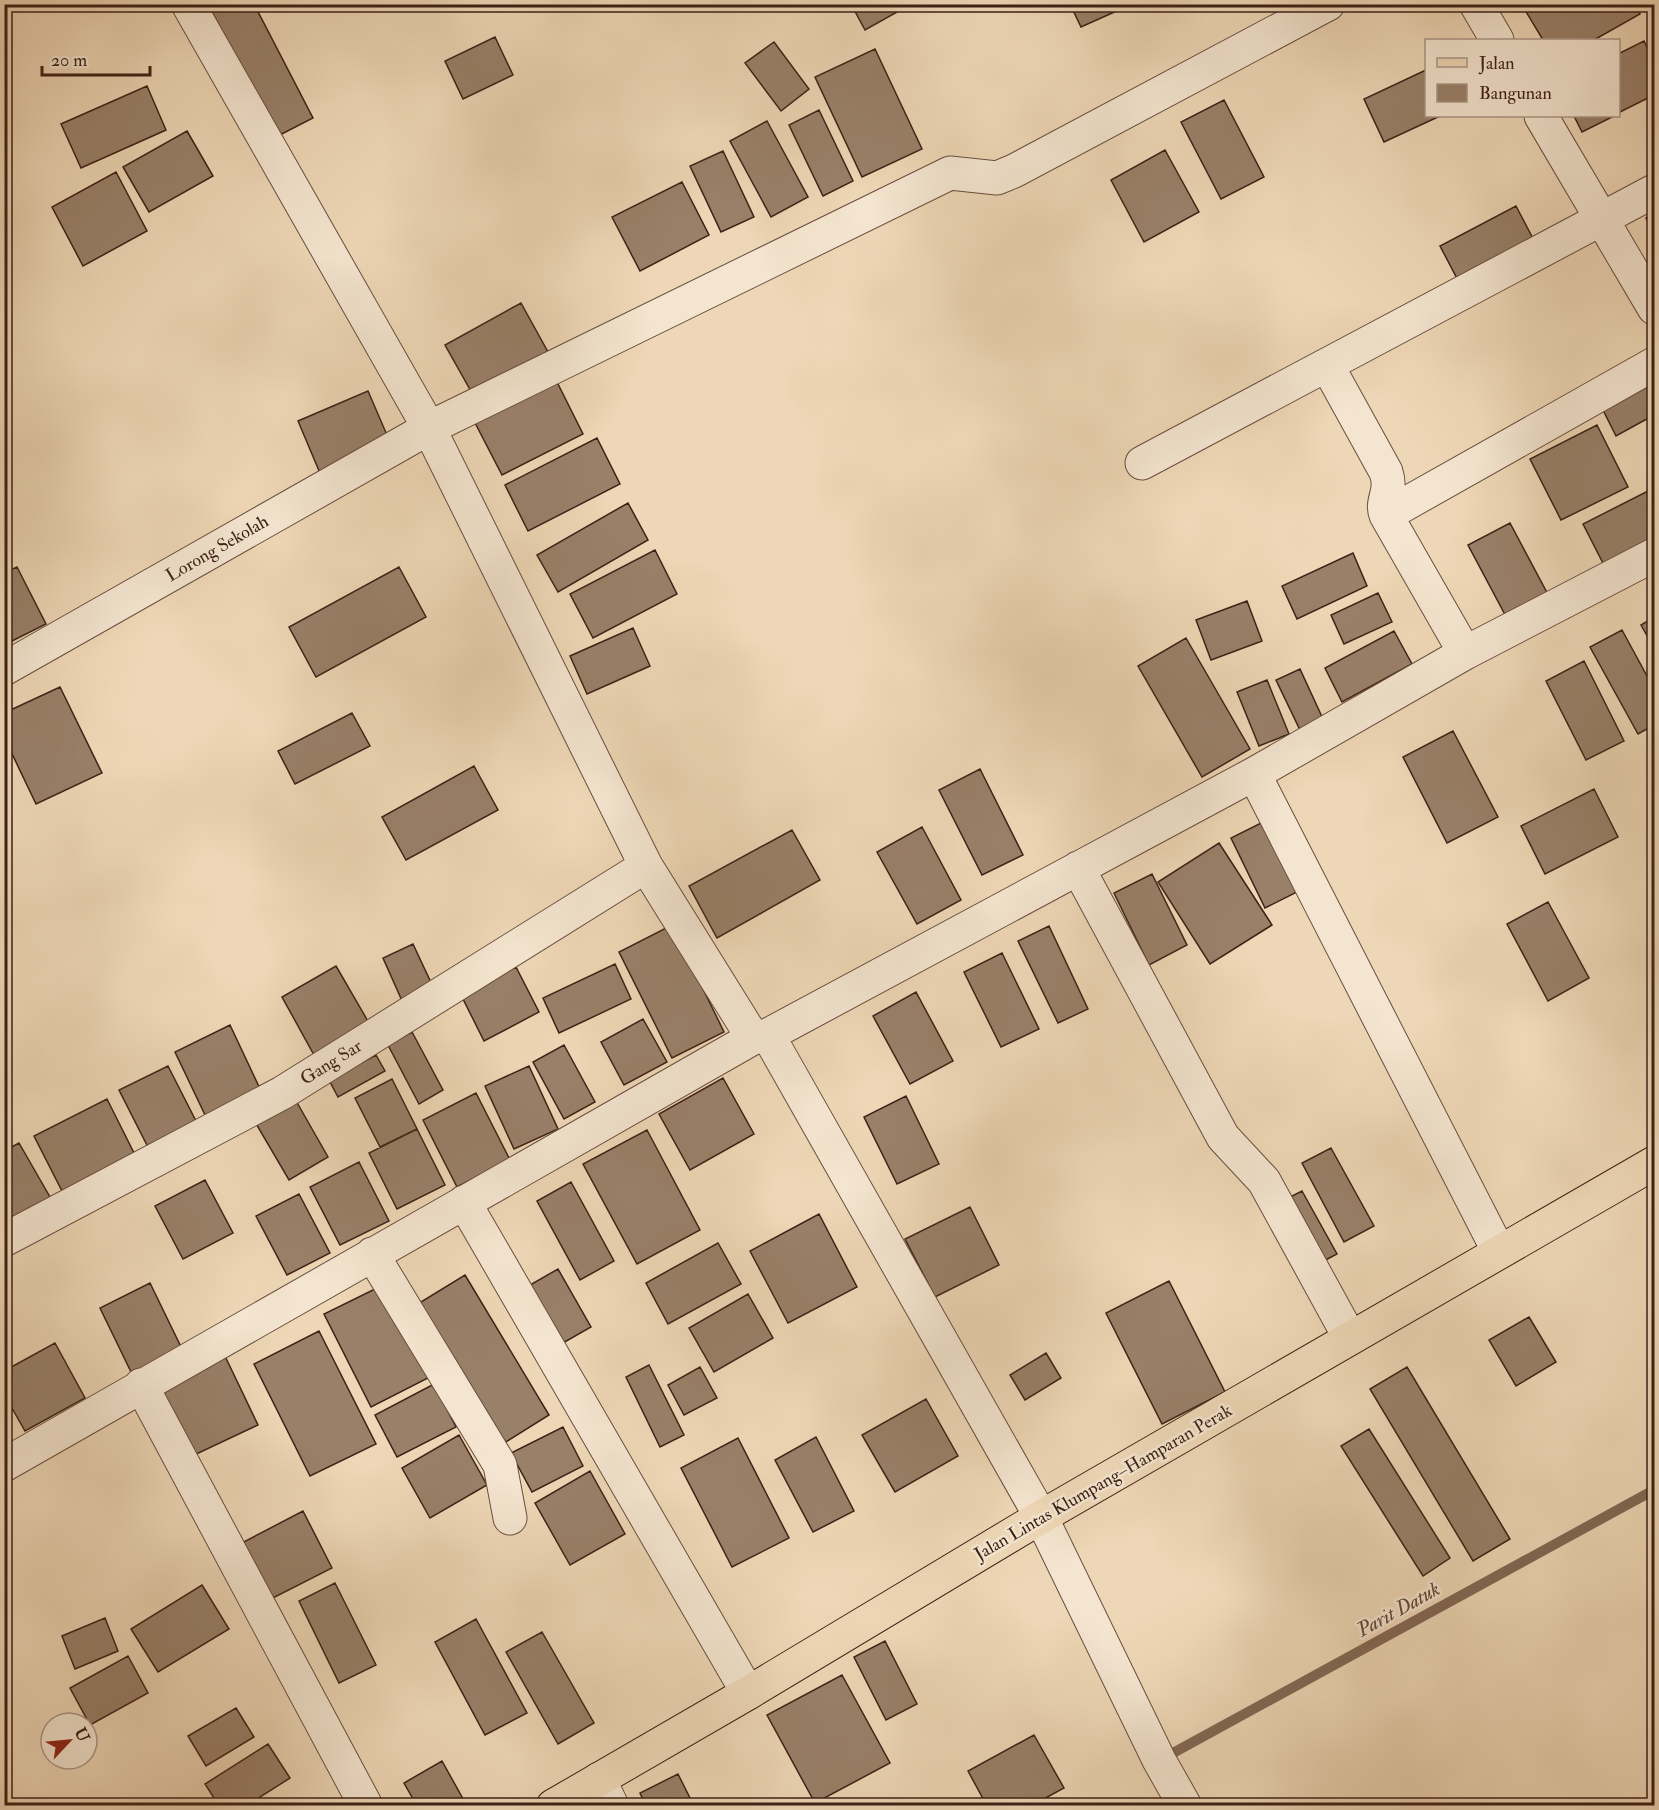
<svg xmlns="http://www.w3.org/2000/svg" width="1659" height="1810" font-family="'IM FELL Double Pica',serif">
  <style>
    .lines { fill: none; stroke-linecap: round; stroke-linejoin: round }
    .stream { stroke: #836956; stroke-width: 10 }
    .building { fill: #998069; stroke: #3d2116; stroke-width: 1.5 }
    .minor-casing { stroke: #694e3e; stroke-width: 35 }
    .major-casing { stroke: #3d2116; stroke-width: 35 }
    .minor { stroke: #f4e5d0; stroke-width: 33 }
    .major { stroke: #eed7b6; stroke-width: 33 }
    .labels { text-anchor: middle; stroke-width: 5; stroke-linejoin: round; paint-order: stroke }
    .street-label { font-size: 18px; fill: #3d2116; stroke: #f4e5d0 }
    .water-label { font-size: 20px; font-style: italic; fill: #604536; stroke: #f4e5d0 }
  </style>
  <rect width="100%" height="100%" fill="#eed7b6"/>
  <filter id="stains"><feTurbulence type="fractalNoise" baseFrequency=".00333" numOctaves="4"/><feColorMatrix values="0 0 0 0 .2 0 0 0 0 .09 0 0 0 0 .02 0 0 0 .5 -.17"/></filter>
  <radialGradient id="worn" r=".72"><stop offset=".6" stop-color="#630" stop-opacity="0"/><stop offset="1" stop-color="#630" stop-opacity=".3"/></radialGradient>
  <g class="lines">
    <path class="stream" d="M 1162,1759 L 1654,1490"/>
  </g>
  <path class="building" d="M 208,4 L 254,4 L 313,118 L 276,137 Z
    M 851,4 L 896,4 L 899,11 L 865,30 Z
    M 1070,4 L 1119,4 L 1121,9 L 1081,27 Z
    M 1634,4 L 1640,14 L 1594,40 L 1543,40 L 1522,5 Z
    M 495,37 L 513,75 L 463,99 L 445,61 Z
    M 1644,41 L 1654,61 L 1654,95 L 1618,113 L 1618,54 Z
    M 774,42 L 809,89 L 781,111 L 745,63 Z
    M 875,49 L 922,149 L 862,177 L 815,77 Z
    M 1426,70 L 1426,116 L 1440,116 L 1384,142 L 1364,99 Z
    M 147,86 L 166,130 L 81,168 L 61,124 Z
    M 1224,100 L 1264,177 L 1221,199 L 1181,122 Z
    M 819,110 L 853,181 L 823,196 L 789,125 Z
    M 1574,116 L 1614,116 L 1582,132 Z
    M 767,121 L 808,197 L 771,217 L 730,141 Z
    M 187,131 L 213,176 L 149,212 L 123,167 Z
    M 1165,150 L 1199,212 L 1144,242 L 1111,180 Z
    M 723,151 L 754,217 L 721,232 L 690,166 Z
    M 116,172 L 147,231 L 83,266 L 52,207 Z
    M 682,182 L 709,235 L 640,271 L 612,217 Z
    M 1516,206 L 1538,248 L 1462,288 L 1440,246 Z
    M 1654,213 L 1654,235 L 1646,218 Z
    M 521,303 L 548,352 L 472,393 L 445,345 Z
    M 553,374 L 583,434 L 502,475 L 471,415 Z
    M 1654,383 L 1654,415 L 1616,436 L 1603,410 Z
    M 368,391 L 390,442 L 320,473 L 298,421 Z
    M 1597,425 L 1628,487 L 1561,520 L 1530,459 Z
    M 597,438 L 620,484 L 528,531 L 505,485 Z
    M 1654,488 L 1654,546 L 1607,571 L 1583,524 Z
    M 628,503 L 648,540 L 558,592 L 537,555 Z
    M 1510,523 L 1552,602 L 1510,624 L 1468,545 Z
    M 655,550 L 677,594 L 593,638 L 570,594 Z
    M 1353,553 L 1367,586 L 1297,619 L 1282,586 Z
    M 17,567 L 46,624 L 4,645 L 4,573 Z
    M 399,567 L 426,617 L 316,677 L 289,627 Z
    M 1378,593 L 1392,622 L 1344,644 L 1331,615 Z
    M 1247,601 L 1262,641 L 1211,660 L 1196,620 Z
    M 1654,617 L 1654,648 L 1641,625 Z
    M 633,628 L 650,666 L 587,694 L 570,656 Z
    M 1622,630 L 1654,689 L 1654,725 L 1638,734 L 1590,647 Z
    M 1394,631 L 1412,664 L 1342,702 L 1325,668 Z
    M 1186,638 L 1250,749 L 1202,777 L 1138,666 Z
    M 1584,661 L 1624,741 L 1586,760 L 1546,681 Z
    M 1300,669 L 1323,719 L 1300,730 L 1276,680 Z
    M 1267,680 L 1289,734 L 1259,746 L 1237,692 Z
    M 60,687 L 102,773 L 36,804 L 4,737 L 4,713 Z
    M 352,713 L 370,746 L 295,784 L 278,751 Z
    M 1453,731 L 1498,817 L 1447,843 L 1403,757 Z
    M 474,766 L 498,810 L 406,860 L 382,817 Z
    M 980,769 L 1023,855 L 982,875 L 939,790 Z
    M 1594,789 L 1618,837 L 1545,874 L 1521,826 Z
    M 1271,818 L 1305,888 L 1265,908 L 1231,838 Z
    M 922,827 L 961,900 L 917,924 L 877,852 Z
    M 792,830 L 820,880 L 717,938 L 689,886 Z
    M 1219,843 L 1272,925 L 1210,964 L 1158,882 Z
    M 1152,874 L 1187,945 L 1149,965 L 1114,893 Z
    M 1548,902 L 1589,978 L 1548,1001 L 1507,924 Z
    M 672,925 L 724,1032 L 672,1058 L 619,952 Z
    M 1049,926 L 1088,1009 L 1058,1023 L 1018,941 Z
    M 413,944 L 434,989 L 403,1003 L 383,958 Z
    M 1002,953 L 1039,1029 L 1001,1047 L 964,972 Z
    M 615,964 L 631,999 L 559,1033 L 543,998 Z
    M 336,966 L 369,1023 L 314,1055 L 282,997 Z
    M 516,967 L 539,1012 L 484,1041 L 461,995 Z
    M 916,992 L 953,1061 L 910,1084 L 873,1016 Z
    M 643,1019 L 667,1062 L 624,1085 L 601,1042 Z
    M 230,1025 L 262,1093 L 207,1119 L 175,1052 Z
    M 412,1032 L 443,1090 L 419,1104 L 388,1045 Z
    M 564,1045 L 595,1102 L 564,1119 L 533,1062 Z
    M 376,1055 L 385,1071 L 338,1097 L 329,1080 Z
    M 168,1066 L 201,1131 L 152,1155 L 119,1090 Z
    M 529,1066 L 558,1129 L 514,1149 L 485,1086 Z
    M 723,1078 L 754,1134 L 690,1170 L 659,1114 Z
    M 392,1079 L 417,1129 L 380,1147 L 355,1098 Z
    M 476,1093 L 510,1160 L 457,1187 L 423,1120 Z
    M 906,1096 L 939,1164 L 897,1184 L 864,1117 Z
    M 107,1099 L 135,1155 L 62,1191 L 34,1136 Z
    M 295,1099 L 328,1157 L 289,1180 L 255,1122 Z
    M 417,1129 L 445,1185 L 397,1209 L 369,1153 Z
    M 647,1130 L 700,1230 L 637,1264 L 583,1164 Z
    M 19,1143 L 54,1204 L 15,1226 L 4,1207 L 4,1151 Z
    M 1331,1148 L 1374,1226 L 1344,1242 L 1302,1163 Z
    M 359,1162 L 389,1221 L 340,1245 L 310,1187 Z
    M 205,1180 L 233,1233 L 183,1259 L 155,1206 Z
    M 571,1182 L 614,1261 L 580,1280 L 537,1201 Z
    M 1302,1191 L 1337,1254 L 1322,1262 L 1286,1199 Z
    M 299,1194 L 330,1253 L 287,1275 L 256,1216 Z
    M 970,1207 L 999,1265 L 935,1297 L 905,1239 Z
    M 819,1214 L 857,1287 L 788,1323 L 750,1251 Z
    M 718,1243 L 741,1284 L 668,1324 L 646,1283 Z
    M 558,1269 L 591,1327 L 556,1347 L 523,1289 Z
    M 465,1275 L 549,1415 L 501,1445 L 416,1305 Z
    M 1169,1281 L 1225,1392 L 1162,1424 L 1106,1313 Z
    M 150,1283 L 182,1349 L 132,1374 L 100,1308 Z
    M 381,1286 L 428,1378 L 371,1407 L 324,1314 Z
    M 748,1294 L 773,1338 L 714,1372 L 689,1328 Z
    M 1529,1317 L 1556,1362 L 1516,1386 L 1489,1340 Z
    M 319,1331 L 376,1444 L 310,1476 L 254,1364 Z
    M 55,1343 L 85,1398 L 25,1431 L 4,1394 L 4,1371 Z
    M 1046,1353 L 1061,1378 L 1025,1400 L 1010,1375 Z
    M 224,1354 L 258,1425 L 190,1457 L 156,1386 Z
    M 649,1365 L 684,1435 L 660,1447 L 626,1377 Z
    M 700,1367 L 717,1398 L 684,1415 L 668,1385 Z
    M 1407,1367 L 1510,1539 L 1473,1561 L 1370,1389 Z
    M 434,1384 L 456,1427 L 397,1457 L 375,1415 Z
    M 926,1399 L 958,1456 L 895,1492 L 862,1435 Z
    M 563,1427 L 583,1466 L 532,1492 L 511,1453 Z
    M 1369,1429 L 1450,1558 L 1423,1576 L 1341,1446 Z
    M 459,1435 L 487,1485 L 430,1518 L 402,1468 Z
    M 816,1437 L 854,1511 L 813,1532 L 775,1460 Z
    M 738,1438 L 789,1538 L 732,1567 L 681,1468 Z
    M 590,1471 L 625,1534 L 570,1565 L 535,1503 Z
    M 303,1511 L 332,1568 L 265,1602 L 236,1546 Z
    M 335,1583 L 376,1665 L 339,1683 L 299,1601 Z
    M 202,1585 L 229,1629 L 158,1672 L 131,1629 Z
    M 105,1618 L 118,1651 L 75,1669 L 62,1636 Z
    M 476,1619 L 527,1713 L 485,1735 L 435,1642 Z
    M 542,1632 L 594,1723 L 558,1744 L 506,1652 Z
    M 885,1641 L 917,1704 L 886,1720 L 854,1657 Z
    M 128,1656 L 148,1693 L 90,1725 L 70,1688 Z
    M 842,1675 L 890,1763 L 815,1803 L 767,1715 Z
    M 236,1708 L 254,1737 L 206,1766 L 188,1736 Z
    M 1034,1735 L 1064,1788 L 1031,1806 L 987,1806 L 968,1771 Z
    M 268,1744 L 290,1778 L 246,1806 L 219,1806 L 205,1784 Z
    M 442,1761 L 467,1806 L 417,1806 L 404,1783 Z
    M 678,1774 L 694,1806 L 646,1806 L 640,1793 Z"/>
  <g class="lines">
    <g class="minor-casing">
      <path id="minor" d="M 1476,4 L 1497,40
        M 1541,116 L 1654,308
        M 1327,365 L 1386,472 C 1393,493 1380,500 1386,515
        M 1142,463 L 1654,191
        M 1465,653 L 1386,515 L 1654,364
        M 4,669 L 429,428 L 188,4
        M 1254,774 L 1499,1252
        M 1078,868 L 1223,1137 L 1264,1181 L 1350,1338
        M 768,1035 L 1254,774 L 1465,653 L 1654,555
        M 464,1202 L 748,1693
        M 4,1240 L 282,1093 L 646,866
        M 372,1254 L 500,1465 L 510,1518
        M 141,1385 L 366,1806
        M 4,1465 L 753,1038
        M 599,1779 L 612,1806
        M 1185,1806 L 1159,1760 L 1041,1517 L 768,1035 L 753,1038 L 646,866 L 429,428 L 950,173 L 997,178 L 1014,171 L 1328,4"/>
    </g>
    <g class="major-casing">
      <path id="major" d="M 553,1806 L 748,1693 L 1041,1517 L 1654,1163"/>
    </g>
    <use href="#minor" class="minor"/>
    <use href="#major" class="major"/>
  </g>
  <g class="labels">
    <g class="street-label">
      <text transform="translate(217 548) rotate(-30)" y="6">Lorong Sekolah</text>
      <text transform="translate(331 1062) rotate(-32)" y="6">Gang Sar</text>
      <text transform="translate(1103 1482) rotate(-30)" y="6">Jalan Lintas Klumpang–Hamparan Perak</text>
    </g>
    <g class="water-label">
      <text transform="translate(1398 1609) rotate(-29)" y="7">Parit Datuk</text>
    </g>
  </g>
  <rect width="1659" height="1810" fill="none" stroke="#eed7b6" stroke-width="24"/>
  <rect x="6" y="6" width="1647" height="1798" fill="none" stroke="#3d2116" stroke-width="3"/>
  <rect x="12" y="12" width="1635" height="1786" fill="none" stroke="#3d2116" stroke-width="1.5"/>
  <rect x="1425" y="39" width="195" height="78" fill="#f4e5d0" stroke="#ab9786" stroke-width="1.5"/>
  <rect x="1437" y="58" width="30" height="9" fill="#eed7b6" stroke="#ab9786" stroke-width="1.5"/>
  <text x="1479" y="69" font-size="18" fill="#3d2116">Jalan</text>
  <rect x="1437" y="84" width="30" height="18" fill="#998069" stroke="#ab9786" stroke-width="1.5"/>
  <text x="1479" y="99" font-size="18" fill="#3d2116">Bangunan</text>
  <g transform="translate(69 1741) rotate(64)"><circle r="28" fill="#f4e5d0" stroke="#ab9786" stroke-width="1.5"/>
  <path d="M0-4.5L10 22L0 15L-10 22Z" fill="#8f2418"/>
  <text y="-9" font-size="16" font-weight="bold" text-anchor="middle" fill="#3d2116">U</text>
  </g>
  <path d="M42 66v9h108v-9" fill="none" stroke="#3d2116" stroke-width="3"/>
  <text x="51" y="66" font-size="18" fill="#3d2116" stroke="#f4e5d0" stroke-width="4.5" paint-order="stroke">20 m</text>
  <rect width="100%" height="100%" filter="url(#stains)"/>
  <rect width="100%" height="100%" fill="url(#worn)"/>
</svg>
